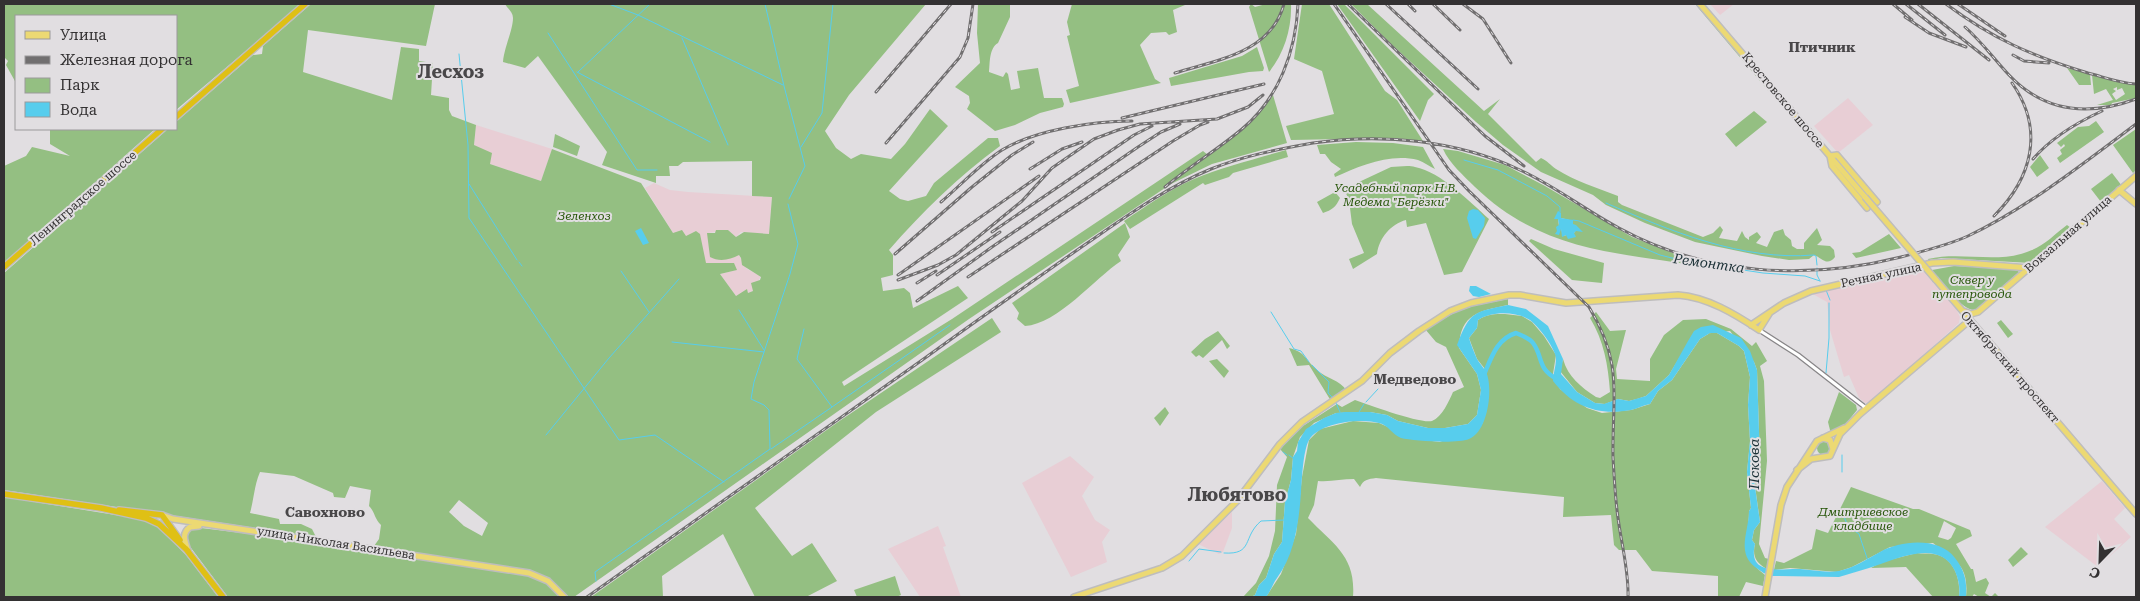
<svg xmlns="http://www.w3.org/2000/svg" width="2140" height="601" font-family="'Roboto Serif',serif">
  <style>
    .commercial { fill: #e8ced5 }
    .green { fill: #94bf82; fill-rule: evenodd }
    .water { fill: #57cded }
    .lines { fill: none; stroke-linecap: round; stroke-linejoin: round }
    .stream { stroke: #57cded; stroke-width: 1 }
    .river { stroke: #57cded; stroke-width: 4.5 }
    .minor-casing { stroke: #888688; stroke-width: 5.5 }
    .major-casing { stroke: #bebdbd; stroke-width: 8 }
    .highway-casing { stroke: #bebdbd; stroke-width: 8 }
    .minor { stroke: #fff; stroke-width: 3 }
    .major { stroke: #ecd973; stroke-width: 5 }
    .highway { stroke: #dfc015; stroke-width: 5.5 }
    .rail-casing { stroke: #716f70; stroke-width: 3 }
    .rail { stroke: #e1dee1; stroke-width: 1; stroke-dasharray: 4; stroke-linecap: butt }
    .major-bridge-casing { stroke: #bebdbd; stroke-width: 8; stroke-linecap: butt }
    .major-bridge { stroke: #ecd973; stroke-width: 5 }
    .labels { text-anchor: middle; stroke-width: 4; stroke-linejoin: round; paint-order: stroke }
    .street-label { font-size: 12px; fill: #333132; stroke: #e1dee1 }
    .park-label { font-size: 12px; font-style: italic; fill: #275609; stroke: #e1dee1 }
    .neighbourhood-label { font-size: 14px; font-weight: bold; fill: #494749; stroke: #e1dee1 }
    .water-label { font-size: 14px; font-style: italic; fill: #1c3137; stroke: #e1dee1 }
    .district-label { font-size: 18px; font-weight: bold; fill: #494749; stroke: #e1dee1 }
  </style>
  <rect width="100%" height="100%" fill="#e1dee1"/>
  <path class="commercial" d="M 1710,4 L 1734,4 L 1720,15 Z
    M 1848,98 L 1873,125 L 1838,153 L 1814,126 Z
    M 476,125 L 552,149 L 541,181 L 490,164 L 474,145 Z
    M 654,183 L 670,190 L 688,192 L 772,197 L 769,234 L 741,232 L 736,237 L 728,230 L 708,233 L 711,257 L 739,255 L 747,269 L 761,276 L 753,291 L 748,293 L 747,290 L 736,296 L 720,274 L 736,270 L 734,264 L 706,263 L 686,236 L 673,233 L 645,188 Z
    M 1922,270 L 1956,309 L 1960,317 L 1959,323 L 1871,402 L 1865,403 L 1859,398 L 1849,375 L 1844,377 L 1830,330 L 1827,302 L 1811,293 Z
    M 1070,456 L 1094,477 L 1082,496 L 1095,520 L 1110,530 L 1102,542 L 1107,562 L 1071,577 L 1022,483 Z
    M 2102,481 L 2125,508 L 2114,519 L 2131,537 L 2098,567 L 2045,527 Z
    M 1232,512 L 1232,528 L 1223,552 L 1219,554 L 1198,544 Z
    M 938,526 L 946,546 L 943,547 L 961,597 L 920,597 L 888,549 Z"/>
  <path class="green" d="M 4,4 L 301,4 L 176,110 L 176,16 L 16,16 L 16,83 L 6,65 L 8,61 L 4,57 Z
    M 311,4 L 435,4 L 426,46 L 308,30 L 303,72 L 392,100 L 401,47 L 419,49 L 419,61 L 433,63 L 431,95 L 449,98 L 449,110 L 452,116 L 476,125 L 474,145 L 492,153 L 490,164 L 541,181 L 552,149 L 641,183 L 673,233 L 682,230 L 686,236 L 696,231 L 700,234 L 706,263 L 734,263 L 737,270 L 720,274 L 736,296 L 747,289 L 748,293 L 753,291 L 751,283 L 760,280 L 761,277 L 742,265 L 741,258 L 739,255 C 730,260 719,262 710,257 L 707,233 L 715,233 L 716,230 L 728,230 L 736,237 L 744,232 L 769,234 L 772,197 L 752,196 L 752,161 L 683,162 L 678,166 L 669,166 L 670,176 L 656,176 L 656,183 L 602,165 L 607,152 L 538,56 L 525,68 L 503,62 C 504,48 513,30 513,18 C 513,12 507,8 505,4 L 926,4 L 849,95 L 825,131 L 836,148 L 851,159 L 861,154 L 891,159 L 905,144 L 930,109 L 948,126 L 889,191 L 900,199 L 908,201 L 926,196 L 934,183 L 988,138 L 998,138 L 1000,146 C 959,176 922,212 889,250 L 893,255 L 893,275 L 881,278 L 883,291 L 904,288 L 910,293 L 913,308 L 958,286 L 968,298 L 842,382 L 844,386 L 952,319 L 1203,151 L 1208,155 C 1235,135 1252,122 1273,95 L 1287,143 L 1212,164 L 1171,184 L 969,319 L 574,597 L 569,597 L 550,579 L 530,570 L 374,546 L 379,539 L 381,525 C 374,518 375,512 369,506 L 371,490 L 350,486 L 345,498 L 334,497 L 333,493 L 294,476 L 260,472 C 254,486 254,499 250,513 L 279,519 L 280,524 L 301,524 L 312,529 L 316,537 L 4,490 L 4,273 L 168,129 L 176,129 L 176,122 L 253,55 L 262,54 L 263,46 ZM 459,500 L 488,523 L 482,536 L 464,526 L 449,512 Z
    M 978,4 L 1010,4 L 1010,17 L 998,43 C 989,48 990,63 989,72 L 1003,77 L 1006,72 L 1008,74 L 1011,90 L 1020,88 L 1017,71 L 1038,68 L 1044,98 L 1062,98 L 1064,104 L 1063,107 L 1040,113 L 1015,125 L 995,131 L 967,109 L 970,103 L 969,96 L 955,87 L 980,63 L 977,33 Z
    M 1072,4 L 1184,4 L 1185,5 L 1173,10 L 1177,32 L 1169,35 L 1166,32 L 1151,33 L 1140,45 L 1155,79 L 1161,83 L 1070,103 L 1066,90 L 1079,86 L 1067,36 L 1070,35 L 1067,22 Z
    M 1251,4 L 1255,7 L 1266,4 L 1291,4 C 1292,28 1284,54 1269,72 L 1249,7 Z
    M 1302,4 L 1329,4 L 1385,91 L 1397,100 L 1423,141 L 1393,138 L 1291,140 L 1286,126 L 1334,114 L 1322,71 L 1294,59 Z
    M 1337,4 L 1344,4 L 1434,94 L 1428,100 L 1420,121 Z
    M 1351,4 L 1367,4 L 1484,111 L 1500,99 L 1488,114 L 1536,162 L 1541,158 C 1548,161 1550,165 1556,169 C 1575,181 1597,188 1618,196 L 1618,202 L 1622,205 L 1703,237 L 1713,233 L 1720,226 L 1723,230 L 1719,238 L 1737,241 L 1742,231 L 1745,237 L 1749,240 L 1749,237 L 1757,232 L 1761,237 L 1756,243 L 1767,247 L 1774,232 L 1783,229 L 1785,235 L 1791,240 L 1792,246 L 1797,249 L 1804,249 L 1804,243 L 1817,228 L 1822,240 L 1817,245 L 1830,246 L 1834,250 L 1835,257 C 1827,267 1822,258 1814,255 L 1809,259 L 1789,260 L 1762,256 L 1695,242 L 1645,223 L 1606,205 L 1593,195 L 1541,172 L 1503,145 L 1476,122 L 1389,42 Z
    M 1695,4 L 1697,4 L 1773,93 L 1771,94 Z
    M 1257,47 L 1264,68 L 1263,71 L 1249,72 L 1171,86 L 1169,78 L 1242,56 Z
    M 2067,68 L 2090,74 L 2091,85 L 2079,85 Z
    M 2092,75 L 2136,85 L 2136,98 L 2112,103 L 2111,105 L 2097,105 L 2113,100 L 2106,89 L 2094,94 ZM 2117,87 L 2117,90 L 2122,88 L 2125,94 L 2116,100 L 2112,94 L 2116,91 L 2113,89 Z
    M 1754,111 L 1767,122 L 1736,147 L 1725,134 Z
    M 2096,121 L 2104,132 L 2060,163 L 2057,158 L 2062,154 L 2060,150 L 2065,146 L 2064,144 L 2061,147 L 2057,143 L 2078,127 L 2089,126 Z
    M 50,129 L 155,129 L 119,161 L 110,171 L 4,264 L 4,166 L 26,156 L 32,147 L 70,156 L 50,144 Z
    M 2136,129 L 2136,170 L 2133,173 L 2113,145 Z
    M 555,134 L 580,146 L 577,156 L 553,147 Z
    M 1356,142 L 1393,143 L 1423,147 L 1435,169 C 1430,167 1424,162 1418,160 C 1389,153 1360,166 1335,177 L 1334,174 L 1341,169 L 1331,162 L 1325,154 L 1320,154 L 1317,145 Z
    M 1443,149 L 1458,151 L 1505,165 L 1545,186 L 1632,237 L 1678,255 L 1703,262 L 1707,265 L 1705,267 C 1617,252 1544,253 1475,187 C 1464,176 1449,163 1443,149 ZM 1561,218 L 1569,220 L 1576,230 L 1574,233 L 1563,236 L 1561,228 L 1557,231 L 1559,226 L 1558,219 L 1555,219 Z
    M 1286,150 L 1288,157 L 1233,173 L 1229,177 L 1205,185 L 1203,183 L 1130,229 L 1124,221 C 1146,206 1169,190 1194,179 C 1223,167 1255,159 1286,150 Z
    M 2040,155 L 2049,168 L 2037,177 L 2030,167 Z
    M 1391,167 C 1398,167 1408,165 1415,167 C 1441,172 1470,202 1489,219 L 1462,272 L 1444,275 L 1426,223 L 1407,227 L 1406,220 C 1391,224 1379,238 1377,254 L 1353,269 L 1349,259 L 1364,253 L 1352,224 L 1349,200 L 1344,189 Z
    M 2112,173 L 2122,186 L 2101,202 L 2091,189 Z
    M 1335,192 L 1340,198 C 1336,207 1332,210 1323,213 L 1317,202 Z
    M 1125,223 L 1130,237 L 1118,255 L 1121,261 C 1095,278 1058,324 1025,326 L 1017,319 L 1019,313 L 1012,303 Z
    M 2067,225 L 2071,228 L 2031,263 L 1941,258 L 1929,261 L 1928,259 C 1963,251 1999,265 2032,250 C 2045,245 2056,233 2067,225 Z
    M 1889,234 L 1901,248 L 1856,258 L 1852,253 L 1860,252 Z
    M 1531,239 L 1554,249 L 1604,263 L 1602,283 L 1572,280 L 1529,241 Z
    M 1954,266 L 2016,269 L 2019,272 L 1976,310 C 1962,312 1941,281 1932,270 Z
    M 1508,299 L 1508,305 C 1480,311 1460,313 1459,348 L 1477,374 L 1481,390 L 1477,415 L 1468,424 L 1445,428 L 1428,428 L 1398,421 L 1387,415 L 1370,412 L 1336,413 L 1314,423 L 1300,437 L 1293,457 L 1291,480 L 1285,502 L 1282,542 L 1274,554 L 1266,578 L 1259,585 L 1255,595 L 1251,597 L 1243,597 L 1256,583 L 1269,556 L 1275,531 L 1277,485 L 1287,457 L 1280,449 L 1303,426 L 1337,404 L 1342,407 L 1355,400 C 1369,405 1421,424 1432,421 C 1442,417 1449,401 1453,392 L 1464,387 L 1446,347 L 1436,342 L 1425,329 L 1454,313 L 1473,306 Z
    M 1596,312 L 1610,331 L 1626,330 L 1616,369 L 1617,379 L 1650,381 L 1650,359 L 1664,335 L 1683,320 L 1706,319 L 1731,329 L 1752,346 L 1756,342 L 1767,361 L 1760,366 L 1764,381 L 1767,461 L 1759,544 L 1765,558 L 1769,559 L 1767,569 C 1756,563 1752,556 1755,544 L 1752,540 L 1754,530 L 1760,522 L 1754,479 L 1760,462 L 1757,370 L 1754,362 L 1730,331 L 1693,335 L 1669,375 L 1646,396 L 1637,399 L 1629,401 L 1618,399 L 1605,404 L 1595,403 L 1577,392 L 1560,371 L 1563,359 C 1568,377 1581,387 1596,397 L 1600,398 L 1610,392 C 1608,365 1604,341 1590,318 Z
    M 1505,314 L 1522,316 L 1532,322 L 1544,336 L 1556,355 L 1553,374 L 1560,389 L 1587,408 L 1602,413 L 1631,410 L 1650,404 L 1658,391 L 1672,380 L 1700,339 L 1710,333 L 1717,333 L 1739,346 L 1744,351 L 1750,377 L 1748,405 L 1750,441 L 1747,472 L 1751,508 L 1749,511 C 1749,544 1734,550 1765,575 L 1763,586 L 1746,582 L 1739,597 L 1718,597 L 1718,576 L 1652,571 L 1636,550 L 1619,550 L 1614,545 L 1611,515 L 1563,517 L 1564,497 L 1376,478 C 1368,479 1363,480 1360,487 L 1354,479 C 1342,479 1331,482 1318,481 L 1314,505 L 1308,518 C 1334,545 1356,556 1353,597 L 1266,597 L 1281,574 L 1296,534 L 1302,477 L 1309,440 L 1320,429 L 1353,421 L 1379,423 L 1388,427 L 1400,437 L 1440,442 L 1483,423 L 1485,369 L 1477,359 L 1469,338 L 1477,328 L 1478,320 C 1487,314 1495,314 1505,314 Z
    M 992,318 L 1001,332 L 876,412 L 755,508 L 792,556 L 812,543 L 837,581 L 806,597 L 755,597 L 723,534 L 662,576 L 663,597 L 591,597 L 838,422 Z
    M 2001,320 L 2013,334 L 2008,338 L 1997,323 Z
    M 1218,331 L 1230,346 L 1227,349 L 1222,340 L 1203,358 L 1199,355 L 1196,357 L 1191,352 L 1205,339 Z
    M 1289,348 C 1306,352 1306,361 1317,370 C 1327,379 1339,379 1347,391 L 1331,401 L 1309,365 L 1297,366 Z
    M 1217,359 L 1229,371 L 1224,378 L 1209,361 Z
    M 1839,392 L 1856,405 L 1857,410 L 1840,431 L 1831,434 L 1828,422 Z
    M 1165,407 L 1169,413 L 1160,426 L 1154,418 Z
    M1817 448a7 7 0 1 1 14 0a7 7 0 1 1-14 0Z
    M 1851,487 L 1913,509 L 1919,509 L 1970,530 L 1972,536 L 1956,544 L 1971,569 L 1973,569 L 1976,582 L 1986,578 L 1989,583 L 1985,593 L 1991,597 L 1995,593 L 1999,597 L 1979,597 L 1974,594 L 1972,597 L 1966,597 C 1969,565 1956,561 1933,543 L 1890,547 L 1852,567 L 1837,572 L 1790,568 L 1774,570 L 1776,561 L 1784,563 L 1812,549 L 1816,529 L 1828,533 ZM 1944,521 L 1956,528 L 1951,538 L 1948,540 L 1938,537 Z
    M 4,497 L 134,518 L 156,525 L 186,555 L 218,597 L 4,597 Z
    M 193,527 L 330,544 L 532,576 L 545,581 L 561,597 L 228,597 L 185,540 L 186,533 Z
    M 2021,547 L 2028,554 L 2013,567 L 2008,560 Z
    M 1917,553 C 1922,554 1928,553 1933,554 C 1954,556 1961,580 1959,597 L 1933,597 L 1906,567 L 1871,568 L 1881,562 Z
    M 895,576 L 901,595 L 896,597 L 857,597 L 854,590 Z"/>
  <path class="water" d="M 1473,209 L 1478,210 L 1485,218 L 1484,226 L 1476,239 L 1473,238 L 1467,218 L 1469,211 Z
    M 1558,211 L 1561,213 L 1561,218 L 1573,220 L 1573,224 L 1576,225 L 1583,232 L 1576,231 L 1574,233 L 1576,237 L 1568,239 L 1566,235 L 1562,237 L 1561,229 L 1559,235 L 1555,234 L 1557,231 L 1556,227 L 1559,225 L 1558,219 L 1554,219 Z
    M 641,228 L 649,243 L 643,245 L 635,231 Z
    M 1470,286 L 1476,286 L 1491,294 L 1479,297 L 1473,296 L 1469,291 Z
    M 1508,305 L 1526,309 L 1548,326 L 1563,359 L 1561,374 L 1577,392 L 1595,403 L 1604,404 L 1618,399 L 1629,401 L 1646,396 L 1669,375 L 1688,341 L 1694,331 L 1701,327 L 1713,325 L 1741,338 L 1750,351 L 1757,370 L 1760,462 L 1754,480 L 1760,522 L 1754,530 L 1752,540 L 1755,544 C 1747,577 1782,568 1800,569 C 1812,570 1827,573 1839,571 C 1854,568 1867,559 1880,552 C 1902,540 1939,537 1955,558 C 1965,571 1967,581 1966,597 L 1959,597 C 1960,587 1959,581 1955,571 C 1939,537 1894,560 1869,568 C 1859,571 1849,574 1839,577 L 1773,576 C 1765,575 1761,571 1755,567 C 1736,552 1749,531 1749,511 L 1751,508 L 1747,472 L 1750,441 L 1748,405 L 1750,377 L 1744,351 L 1739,346 L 1717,333 L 1710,333 L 1700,339 L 1672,380 L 1658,391 L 1650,404 C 1643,405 1637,409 1631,410 C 1599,416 1573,407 1553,381 C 1553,372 1558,362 1555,354 C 1551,343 1539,327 1530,320 C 1516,311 1491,311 1478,320 L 1477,328 L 1469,338 C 1471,345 1474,352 1477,359 C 1481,366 1487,370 1488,378 C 1492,395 1487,432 1469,439 C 1457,444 1413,441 1401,438 C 1393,435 1388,425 1379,423 C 1361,418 1320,422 1309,440 C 1303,451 1302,479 1301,492 C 1299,521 1295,554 1277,578 C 1273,583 1271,591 1266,597 L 1251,597 L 1255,595 L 1259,585 L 1266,578 L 1274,554 L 1282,542 L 1285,502 L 1291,480 L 1293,457 L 1297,451 L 1298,442 L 1306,429 L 1324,418 L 1336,413 L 1345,412 L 1370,412 L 1387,415 L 1398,421 L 1428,428 L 1445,428 L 1468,424 L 1477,415 L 1481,390 L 1477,374 L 1457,345 C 1470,311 1474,312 1508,305 Z"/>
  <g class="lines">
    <path class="stream" d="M 609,4 L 638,15 L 783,85
      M 765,4 L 784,86 L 805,166 L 789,199
      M 548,33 L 637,170 L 657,170
      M 682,38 L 728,145
      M 459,54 L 468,145 L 469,218 L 619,440 L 655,435 L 724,482
      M 577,72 L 710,142
      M 578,72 L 650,4
      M 801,147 L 822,113 L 833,4
      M 1464,160 L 1498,170 L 1547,196 L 1560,207 L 1560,212
      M 469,184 L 517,260
      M 1606,203 C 1670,231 1742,261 1814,255 L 1816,256 L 1817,265
      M 1573,220 L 1579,221 L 1660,255 L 1684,261 L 1763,273 L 1805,276 L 1820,281
      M 519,262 L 522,266
      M 1817,268 L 1817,275 L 1820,281
      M 621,271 L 649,312
      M 1826,290 L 1830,300
      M 739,310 L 764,350
      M 1271,312 L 1294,349 L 1301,351 L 1309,362
      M 672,342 L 764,352
      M 1312,365 L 1329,382 L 1328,393 L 1334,399
      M 1826,373 L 1829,338 L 1829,303
      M 1366,402 L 1378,389
      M 1336,403 L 1340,412
      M 832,407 L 950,325
      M 1359,412 L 1364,404
      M 546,435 L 609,358 L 679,279
      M 771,449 L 832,407 L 797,359 L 804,329
      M 1283,452 L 1287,455
      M 1289,455 L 1294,459
      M 1842,455 L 1842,472
      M 1841,510 L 1848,526 L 1859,534 L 1868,561
      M 1224,553 C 1254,555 1242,537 1261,521 L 1285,520
      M 1189,561 L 1199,549 L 1221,552
      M 596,581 L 595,572 L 770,449 L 769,410 L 764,405 L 751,399 L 754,382 L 790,274 L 798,244 L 788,204
      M 598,596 L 598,597"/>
    <path class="river" d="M 1483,377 C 1491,359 1496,339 1516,333 C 1521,335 1530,339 1533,343 C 1543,356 1537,369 1557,379"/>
    <g class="minor-casing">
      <path id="minor" d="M 1759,330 L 1798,355 L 1866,408"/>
    </g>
    <g class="major-casing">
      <path id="major" d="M 1700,4 L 1865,197
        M 1830,156 L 1837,155 L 1877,202
        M 1830,156 L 1832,166 L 1867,208
        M 2119,190 L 2136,204
        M 1936,280 L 2136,514
        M 1963,311 L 1971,314 L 1978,312 L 2136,176
        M 1751,325 L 1784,303 L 1811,291 L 1932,263 L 1953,262 L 2029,268
        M 1823,438 L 1830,440 L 1833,449
        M 1797,470 L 1811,459 L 1830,456 L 1840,434 L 1860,414 L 1970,320
        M 162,515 L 173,519 L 529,573 L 548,581 L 564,597
        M 188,551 C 185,541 181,534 190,527 L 199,526
        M 1074,597 L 1162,568 L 1182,556 L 1237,501 L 1280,444 L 1302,422 L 1362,381 L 1390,353 L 1419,331 L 1450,311 L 1471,303 L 1509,295 L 1520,295 L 1566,303 L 1678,295 C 1707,297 1735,314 1759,330 L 1769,314
        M 1765,597 L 1781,505 L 1787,487 L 1817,441 L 1844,428"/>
    </g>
    <g class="highway-casing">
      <path id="highway" d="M 176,117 L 305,4
        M 4,267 L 162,129
        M 4,494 L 101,508 L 146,518 L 159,524 L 188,551
        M 119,510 L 162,515 L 180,540
        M 186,549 L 223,597"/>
    </g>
    <use href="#minor" class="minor"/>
    <use href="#major" class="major"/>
    <use href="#highway" class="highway"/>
    <g class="rail-casing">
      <path id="rail" d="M 1334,4 L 1449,170 L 1469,191 L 1589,307 C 1624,365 1612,395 1613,457 C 1614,475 1615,493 1617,510 C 1620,539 1629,569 1628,597
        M 1348,4 L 1485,136 L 1524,166
        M 1386,4 L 1478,89
        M 1408,4 L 1415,11
        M 1433,4 L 1460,30
        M 1463,4 L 1483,19 L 1511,63
        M 1893,4 L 1912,20
        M 1906,4 L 1945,35
        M 1918,4 L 1989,60
        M 1946,4 C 1993,39 2032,56 2088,73 C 2104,77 2119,83 2136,84
        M 1958,4 L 2005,36
        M 1905,17 L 1929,33 L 1966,47
        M 1965,27 C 1982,42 1994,59 2009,75 C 2045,113 2090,116 2136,99
        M 2013,55 L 2024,61 L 2049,63
        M 1175,73 C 1216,60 1271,53 1284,4
        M 876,92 L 951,4
        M 1122,118 L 1264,84
        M 886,143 L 960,57 L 968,38 L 973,4
        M 2033,159 C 2051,138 2076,123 2102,111
        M 1030,169 L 1062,149 L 1082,142
        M 1165,187 C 1190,166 1217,150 1242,129 C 1279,98 1296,51 1298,4
        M 941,202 C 961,185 980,164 1002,150 C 1035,130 1093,121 1132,121
        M 1994,216 C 2032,178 2045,130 2012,83
        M 992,232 L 1134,135 L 1152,126
        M 895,254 L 972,187 L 1012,155 L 1033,142
        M 898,275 L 1039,176
        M 937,275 L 1000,232
        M 968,277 L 1173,141 L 1200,125 L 1208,122
        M 898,280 L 938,265 L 956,255 L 1022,201 L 1052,168 L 1094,139 L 1118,130 L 1140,124 L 1217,119 L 1248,107 L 1263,95
        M 917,283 L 936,271
        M 917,301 L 992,247 L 1138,147 L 1161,132 L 1180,124
        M 587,597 C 700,517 812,438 925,358 C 977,320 1030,283 1083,246 C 1124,218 1165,188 1211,169 C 1243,156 1279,149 1313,143 C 1382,133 1457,140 1520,170 C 1555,186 1585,210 1619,228 C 1705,275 1806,281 1901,257 C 1923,251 1946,246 1968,236 C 2027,208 2084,163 2136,124"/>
    </g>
    <use href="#rail" class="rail"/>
    <g class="major-bridge-casing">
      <path id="major-bridge" d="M 1865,197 L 1936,280"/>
    </g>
    <use href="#major-bridge" class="major-bridge"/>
  </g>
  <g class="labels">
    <g class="street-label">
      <text transform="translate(1783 100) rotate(50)" y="4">Крестовское шоссе</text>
      <text transform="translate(83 198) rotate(-41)" y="4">Ленинградское шоссе</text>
      <text transform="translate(2068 234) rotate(-41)" y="4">Вокзальная улица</text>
      <text transform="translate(1881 275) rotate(-12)" y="4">Речная улица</text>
      <text transform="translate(2010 367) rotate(49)" y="4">Октябрьский проспект</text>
      <text transform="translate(336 543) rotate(9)" y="4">улица Николая Васильева</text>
    </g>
    <g class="park-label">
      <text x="1396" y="192">Усадебный парк Н.В.<tspan x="1396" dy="14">Медема "Берёзки"</tspan></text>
      <text x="584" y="220">Зеленхоз</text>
      <text x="1972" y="284">Сквер у<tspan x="1972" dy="14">путепровода</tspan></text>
      <text x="1863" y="516">Дмитриевское<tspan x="1863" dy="14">кладбище</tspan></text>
    </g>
    <g class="neighbourhood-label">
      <text x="1822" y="52">Птичник</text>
      <text x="1415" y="384">Медведово</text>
      <text x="325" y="517">Савохново</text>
    </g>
    <g class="water-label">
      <text transform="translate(1709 263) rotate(8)" y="5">Ремонтка</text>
      <text transform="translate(1754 464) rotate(-90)" y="5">Пскова</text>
    </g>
    <g class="district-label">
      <text x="451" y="78">Лесхоз</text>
      <text x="1237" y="501">Любятово</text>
    </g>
  </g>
  <rect width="2140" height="601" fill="none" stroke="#333132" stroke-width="10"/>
  <rect x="15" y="15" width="162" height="115" fill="#e1dee1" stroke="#9b999b"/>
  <rect x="25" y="31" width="25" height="8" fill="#ecd973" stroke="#9b999b"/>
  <text x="60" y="40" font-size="15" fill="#333132">Улица</text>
  <rect x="25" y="56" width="25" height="8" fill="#716f70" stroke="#9b999b"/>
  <text x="60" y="65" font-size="15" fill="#333132">Железная дорога</text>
  <rect x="25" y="78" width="25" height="15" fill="#94bf82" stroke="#9b999b"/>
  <text x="60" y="90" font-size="15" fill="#333132">Парк</text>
  <rect x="25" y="102" width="25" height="15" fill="#57cded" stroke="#9b999b"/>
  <text x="60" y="115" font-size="15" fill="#333132">Вода</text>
  <g transform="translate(2100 561) rotate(203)" stroke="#e1dee1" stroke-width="4" paint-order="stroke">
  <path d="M0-4L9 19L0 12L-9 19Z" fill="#333132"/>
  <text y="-8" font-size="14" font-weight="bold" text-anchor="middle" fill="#333132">С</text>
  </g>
</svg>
